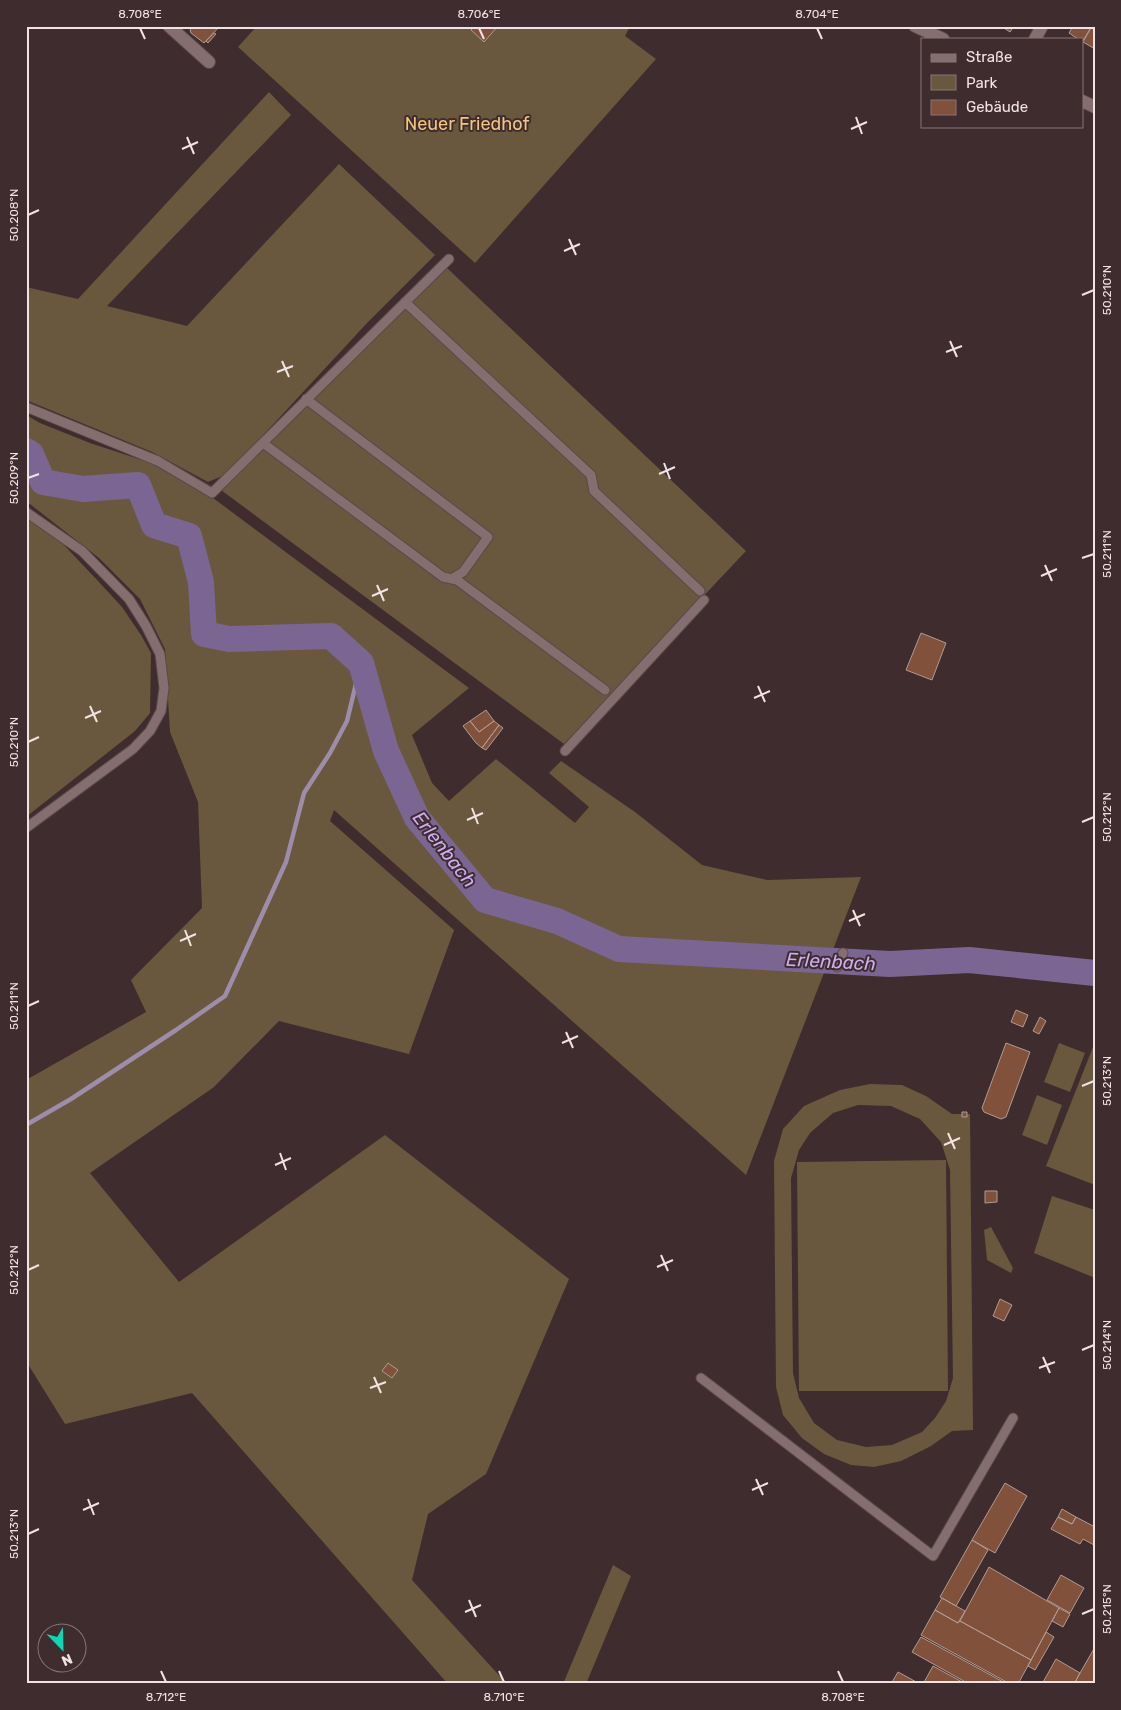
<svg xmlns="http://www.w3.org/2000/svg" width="1121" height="1710" font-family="Rubik,sans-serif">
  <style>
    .green { fill: #69583d; fill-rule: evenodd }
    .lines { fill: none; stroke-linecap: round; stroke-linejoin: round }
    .stream { stroke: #9e8cab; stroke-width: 4.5 }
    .river { stroke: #7b6693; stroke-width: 26 }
    .building { fill: #81513c; stroke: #b09b92 }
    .service-casing { stroke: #5a4a4c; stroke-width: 11 }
    .minor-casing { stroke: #5a4a4c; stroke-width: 14 }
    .service { stroke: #856e70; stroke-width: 9 }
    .minor { stroke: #856e70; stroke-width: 12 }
    .ticks { fill: none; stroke: #f0e3e4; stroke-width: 2 }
    .labels { text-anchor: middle; stroke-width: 4; stroke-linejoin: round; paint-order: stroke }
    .park-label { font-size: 18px; fill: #f3c57f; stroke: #3f2c2e }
    .water-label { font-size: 19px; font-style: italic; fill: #ceadf3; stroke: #3f2c2e }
    .neatline { fill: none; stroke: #f0e3e4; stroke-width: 2 }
    .ticks-label { font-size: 12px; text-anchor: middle; fill: #f0e3e4 }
  </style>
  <rect width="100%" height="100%" fill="#3f2c2e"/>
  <path class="green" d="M 257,26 L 630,26 L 625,36 L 656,59 L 475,263 L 238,47 Z
    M 269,92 L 291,115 L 107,306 L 187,326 L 339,164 L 435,255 L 368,322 L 227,474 L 208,482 L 152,452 L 26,400 L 26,287 L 78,299 Z
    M 447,268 L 746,551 L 564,744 L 221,490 Z
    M 26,415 L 40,423 L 90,443 L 154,464 L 209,495 L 469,688 L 412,735 L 432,783 L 449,801 L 496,759 L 575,823 L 589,807 L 549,773 L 561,761 L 635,812 L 702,865 L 767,880 L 861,877 L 746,1175 L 334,810 L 330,821 L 454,930 L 409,1054 L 279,1021 L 214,1087 L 90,1173 L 179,1282 L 385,1135 L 569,1279 L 486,1474 L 428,1514 L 412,1580 L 507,1684 L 448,1684 L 192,1393 L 65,1424 L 26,1361 L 26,1080 L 146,1012 L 131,980 L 202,908 L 198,802 L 170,732 L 165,649 L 140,599 L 99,558 L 26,501 Z
    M 26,518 L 62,543 L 98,581 L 122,607 L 141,635 L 151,653 L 150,713 L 135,731 L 26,817 Z
    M 1095,1042 L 1095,1185 L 1046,1166 Z
    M 1059,1043 L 1085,1053 L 1070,1092 L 1044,1082 Z
    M 870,1084 L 902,1085 L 926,1096 L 952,1114 L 970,1114 L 973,1430 L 952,1431 L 931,1446 L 901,1461 L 874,1467 L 851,1465 L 824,1454 L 802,1438 L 783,1415 L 776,1387 L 774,1161 L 783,1129 L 804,1106 L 840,1090 ZM 858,1105 L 891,1106 L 920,1119 L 941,1142 L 950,1170 L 953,1378 L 946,1401 L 935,1418 L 922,1432 L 892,1445 L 866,1447 L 837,1440 L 814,1423 L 799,1398 L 793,1373 L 791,1178 L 799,1150 L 810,1133 L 833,1113 Z
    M 1037,1095 L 1062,1105 L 1047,1145 L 1022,1135 Z
    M 946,1160 L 948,1391 L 799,1391 L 797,1162 Z
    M 1052,1196 L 1095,1210 L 1095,1278 L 1034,1253 Z
    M 991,1227 L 1013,1268 L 1011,1273 L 987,1260 L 984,1230 Z
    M 613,1565 L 631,1576 L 586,1684 L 563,1684 Z"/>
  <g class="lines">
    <path class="stream" d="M 26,1125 L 71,1099 L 176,1030 L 225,996 L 286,862 L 304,793 L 330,753 L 347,721 L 361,663"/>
    <path class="river" d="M 26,451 L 31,454 L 43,482 L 83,489 L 138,485 L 154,525 L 189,536 L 201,582 L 204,634 L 229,639 L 331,636 L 361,663 L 386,751 L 417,818 L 485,900 L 557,921 L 619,949 L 890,964 L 969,960 L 1095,973"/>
  </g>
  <path class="building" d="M 194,26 L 220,26 L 204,43 L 191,33 L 190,30 Z
    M 474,26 L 498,26 L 484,42 L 471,30 Z
    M 1001,26 L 1014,26 L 1010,32 Z
    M 1073,26 L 1092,26 L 1082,42 L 1082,39 L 1078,39 L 1069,33 Z
    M 1092,26 L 1095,26 L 1095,49 L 1083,42 Z
    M 214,33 L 216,34 L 208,43 L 206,41 Z
    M 921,633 L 946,643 L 932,680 L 906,670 Z
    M 486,710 L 494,721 L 479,732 L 470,721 Z
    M 470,721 L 479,732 L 494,721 L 499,725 L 482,748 L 476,743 L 463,726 Z
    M 499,725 L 503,728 L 486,750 L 482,748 Z
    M 1016,1010 L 1028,1015 L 1023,1027 L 1011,1022 Z
    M 1040,1017 L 1046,1021 L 1039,1034 L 1033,1031 Z
    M 1006,1043 L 1030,1052 L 1006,1117 L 1001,1119 L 984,1112 L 982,1108 Z
    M 962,1112 L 967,1112 L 967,1117 L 962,1117 Z
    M 985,1191 L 997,1191 L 997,1202 L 985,1203 Z
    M 1000,1299 L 1012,1305 L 1004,1321 L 993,1316 Z
    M 388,1363 L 398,1370 L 392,1378 L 382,1371 Z
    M 1005,1483 L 1027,1496 L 995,1553 L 972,1540 Z
    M 1062,1509 L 1076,1517 L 1072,1524 L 1058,1517 Z
    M 1058,1517 L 1072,1524 L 1076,1517 L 1095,1527 L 1094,1545 L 1083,1539 L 1080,1544 L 1051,1529 Z
    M 972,1540 L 988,1550 L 956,1606 L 940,1597 Z
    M 989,1567 L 1059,1608 L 1031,1660 L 960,1621 Z
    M 1061,1575 L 1084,1588 L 1070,1613 L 1047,1600 Z
    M 942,1598 L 965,1611 L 958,1623 L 935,1610 Z
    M 1059,1608 L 1070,1614 L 1063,1627 L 1052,1621 Z
    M 935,1610 L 958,1623 L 960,1621 L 1031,1660 L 1018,1684 L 1010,1684 L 921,1635 Z
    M 1046,1632 L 1054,1637 L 1035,1670 L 1028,1666 Z
    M 921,1637 L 1007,1684 L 969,1684 L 912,1652 Z
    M 1095,1647 L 1095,1684 L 1074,1684 L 1080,1673 Z
    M 1056,1659 L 1080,1673 L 1074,1684 L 1042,1684 Z
    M 933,1666 L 966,1684 L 923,1684 Z
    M 898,1672 L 920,1684 L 891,1684 Z"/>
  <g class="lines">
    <g class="service-casing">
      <path id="service" d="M 405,302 L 591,475 L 594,491 L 700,591
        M 306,399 L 488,537 L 463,572 L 453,578
        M 26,407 L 158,461 L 212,493 L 449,259
        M 263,443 L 443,577 L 457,580 L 605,690
        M 26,512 L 82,551 L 129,599 L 146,626 L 160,654 L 164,688 L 161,711 L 150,731 L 133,749 L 26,828
        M 565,751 L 704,600
        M 837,967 L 843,953
        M 701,1378 L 933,1556 L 1013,1418"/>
    </g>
    <g class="minor-casing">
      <path id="minor" d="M 169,26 L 209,62
        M 915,26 L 943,39
        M 1035,39 L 1042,26
        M 1082,101 L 1095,107"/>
    </g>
    <use href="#service" class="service"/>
    <use href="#minor" class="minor"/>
  </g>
  <path class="ticks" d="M 140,28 L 145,39M 479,28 L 484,39M 817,28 L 822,39M 856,117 L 862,134M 851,129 L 867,122M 187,137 L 194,154M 182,149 L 198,142M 28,215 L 39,210M 569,239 L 576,255M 564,251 L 580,244M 1082,295 L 1094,290M 950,341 L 957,357M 946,352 L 962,346M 282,361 L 289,377M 277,372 L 293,366M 664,463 L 670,479M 659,474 L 675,467M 28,478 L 39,474M 1082,558 L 1094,554M 1045,565 L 1052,581M 1041,576 L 1057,569M 377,585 L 384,601M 372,596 L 388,589M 758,686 L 765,702M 754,698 L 770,691M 90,706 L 97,722M 85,718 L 101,711M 28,742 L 39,737M 472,808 L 478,824M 467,820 L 483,813M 1082,822 L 1094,817M 853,910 L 860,926M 849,921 L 865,914M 185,930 L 191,946M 180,941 L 196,934M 28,1006 L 39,1001M 566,1032 L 573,1048M 562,1043 L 578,1036M 1082,1086 L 1094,1081M 948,1133 L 955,1149M 944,1145 L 960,1138M 280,1153 L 286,1170M 275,1165 L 291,1158M 661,1255 L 668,1271M 657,1267 L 673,1260M 28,1270 L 39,1265M 1082,1350 L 1094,1345M 1043,1357 L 1050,1373M 1039,1368 L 1055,1362M 374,1377 L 381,1393M 370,1388 L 386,1382M 756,1479 L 763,1495M 752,1490 L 768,1483M 88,1499 L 94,1515M 83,1510 L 99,1503M 28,1534 L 39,1529M 469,1600 L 476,1617M 465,1612 L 481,1605M 1082,1614 L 1094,1609M 161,1671 L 166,1682M 499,1671 L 504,1682M 838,1671 L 843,1682"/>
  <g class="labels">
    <g class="park-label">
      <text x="467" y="130">Neuer Friedhof</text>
    </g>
    <g class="water-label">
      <text transform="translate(445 849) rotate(52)" y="7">Erlenbach</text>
      <text transform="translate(831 961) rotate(3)" y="7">Erlenbach</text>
    </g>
  </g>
  <rect width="1121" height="1710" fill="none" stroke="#3f2c2e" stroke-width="55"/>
  <rect x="921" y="38" width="162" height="90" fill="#3f2c2e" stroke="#867577"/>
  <rect x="931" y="54" width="25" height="8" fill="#856e70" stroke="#867577"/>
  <text x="966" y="62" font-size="15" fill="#f0e3e4">Straße</text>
  <rect x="931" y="75" width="25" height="15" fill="#69583d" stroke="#867577"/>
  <text x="966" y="88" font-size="15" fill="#f0e3e4">Park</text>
  <rect x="931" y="100" width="25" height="15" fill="#81513c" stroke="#867577"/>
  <text x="966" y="112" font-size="15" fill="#f0e3e4">Gebäude</text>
  <g transform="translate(62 1648) rotate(157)"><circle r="24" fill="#3f2c2e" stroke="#867577"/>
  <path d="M0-4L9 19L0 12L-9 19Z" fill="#0fd5b4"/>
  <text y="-8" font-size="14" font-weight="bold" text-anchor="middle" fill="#f0e3e4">N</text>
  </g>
  <rect x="28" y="28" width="1066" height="1654" class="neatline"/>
  <g class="ticks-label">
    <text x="140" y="18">8.708°E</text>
    <text x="479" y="18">8.706°E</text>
    <text x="817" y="18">8.704°E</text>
    <text transform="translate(14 215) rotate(-90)" y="4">50.208°N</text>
    <text transform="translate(1107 290) rotate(-90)" y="4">50.210°N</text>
    <text transform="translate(14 478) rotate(-90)" y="4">50.209°N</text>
    <text transform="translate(1107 554) rotate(-90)" y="4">50.211°N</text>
    <text transform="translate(14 742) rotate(-90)" y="4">50.210°N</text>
    <text transform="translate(1107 817) rotate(-90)" y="4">50.212°N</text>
    <text transform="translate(14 1006) rotate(-90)" y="4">50.211°N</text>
    <text transform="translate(1107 1081) rotate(-90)" y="4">50.213°N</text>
    <text transform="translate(14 1270) rotate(-90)" y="4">50.212°N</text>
    <text transform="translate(1107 1345) rotate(-90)" y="4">50.214°N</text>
    <text transform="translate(14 1534) rotate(-90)" y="4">50.213°N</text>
    <text transform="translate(1107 1609) rotate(-90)" y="4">50.215°N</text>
    <text x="166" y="1701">8.712°E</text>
    <text x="504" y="1701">8.710°E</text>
    <text x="843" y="1701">8.708°E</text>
  </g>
</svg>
